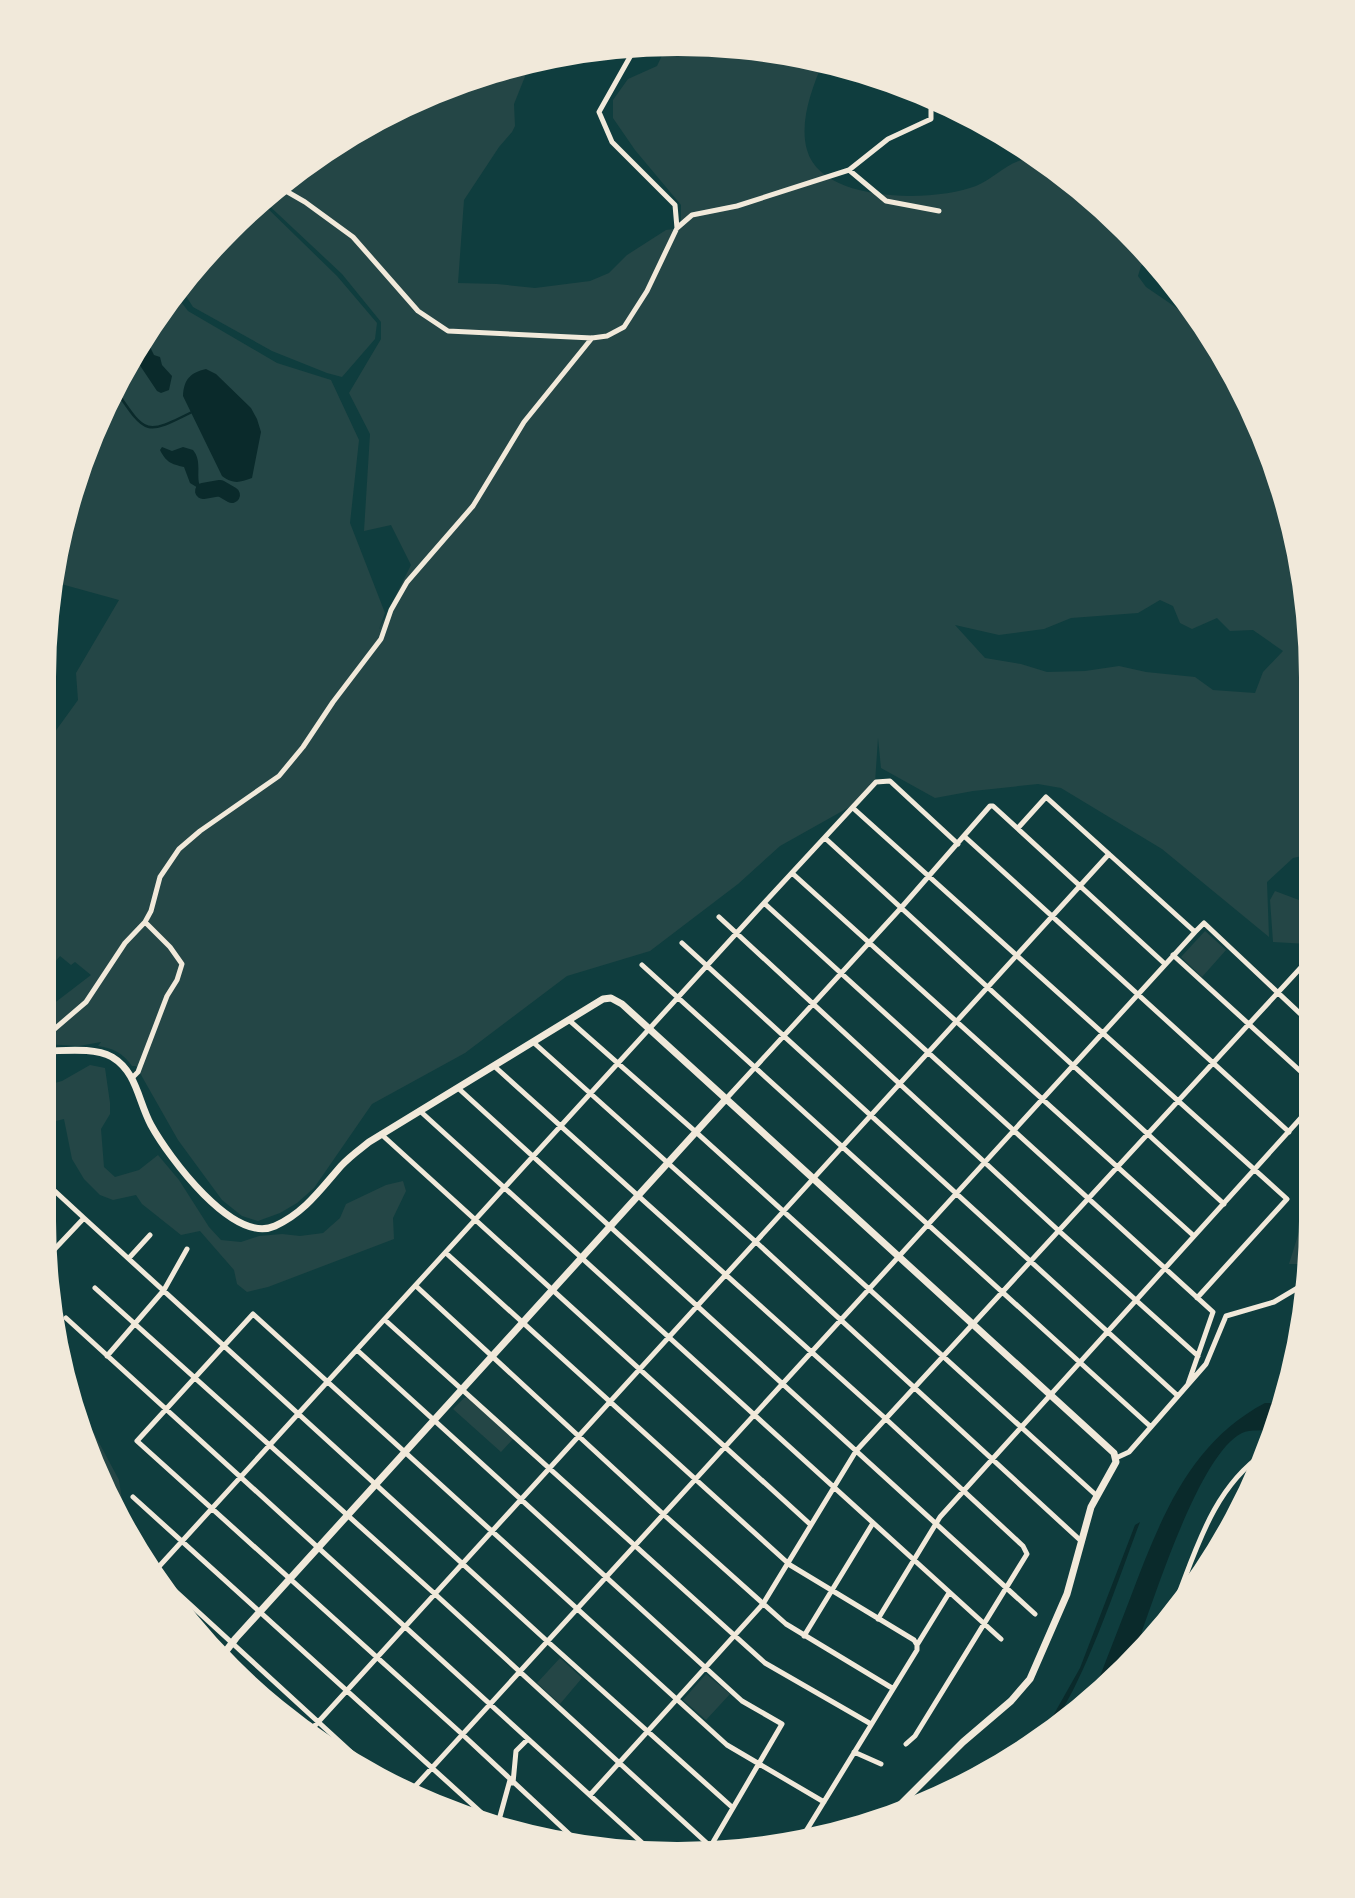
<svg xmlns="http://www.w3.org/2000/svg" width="1355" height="1898" font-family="Manrope,sans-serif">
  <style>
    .green { fill: #244646; fill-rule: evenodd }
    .water { fill: #0a2a2b }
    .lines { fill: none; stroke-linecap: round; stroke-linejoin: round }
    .stream { stroke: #0a2a2b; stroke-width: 2.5 }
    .river { stroke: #0a2a2b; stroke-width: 16 }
    .minor { stroke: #f1e9da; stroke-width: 5 }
    .tertiary { stroke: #f1e9da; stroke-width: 7 }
  </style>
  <rect width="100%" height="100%" fill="#0f3d3e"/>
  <path class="green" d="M 719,45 L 823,62 C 812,88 799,122 807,150 C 822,204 935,202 976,186 C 999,177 1015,151 1042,162 C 1060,169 1075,185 1088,198 C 1109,218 1130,237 1151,257 L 1141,266 L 1138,276 L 1146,287 L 1190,317 L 1263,435 L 1306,594 L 1307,855 L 1293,858 L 1267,882 L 1269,937 L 1162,849 L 1061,788 L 1038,784 L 973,791 L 935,798 L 881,768 L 878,738 L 875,783 L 862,800 L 780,846 L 738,884 L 650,951 L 567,976 L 465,1053 L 372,1104 L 314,1188 L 297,1203 L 280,1213 L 258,1221 L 242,1216 L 222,1200 L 178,1140 L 136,1066 L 132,1066 C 123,1053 113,1048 98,1046 L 101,1042 L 79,1046 L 44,1044 L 44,1011 L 91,975 L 75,962 L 71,965 L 60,956 L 46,973 L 44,970 L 50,959 L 50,952 L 44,945 L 44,747 L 78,700 L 76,673 L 119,600 L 61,584 L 53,588 L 56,553 L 129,360 L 179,299 L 188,311 L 277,363 L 331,380 L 359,440 L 350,523 L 385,613 L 379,629 L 411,565 L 391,525 L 364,531 L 370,434 L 349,393 L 381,339 L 381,322 L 342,274 L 262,199 L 273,191 L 276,193 L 281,186 L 361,128 L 474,77 L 530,64 L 514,104 L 515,126 L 512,132 L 499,147 L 464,200 L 458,283 L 497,284 L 535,288 L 590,281 L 609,273 L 627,255 L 666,230 L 681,228 L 681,205 L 635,150 L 613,118 L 613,100 L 628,79 L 657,66 L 666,47 ZM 1160,600 L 1173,606 L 1180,623 L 1192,629 L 1217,618 L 1230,631 L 1253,630 L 1283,651 L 1263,672 L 1255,693 L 1213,690 L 1195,677 L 1146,672 L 1119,666 L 1085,671 L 1047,672 L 1021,664 L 985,658 L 955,625 L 999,635 L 1044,629 L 1071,618 L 1138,613 Z
    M 260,201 L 337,276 L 377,323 L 375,339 L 342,377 L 327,373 L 272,351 L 193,307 L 184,293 Z
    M 1308,885 L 1308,944 L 1273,942 L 1270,900 L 1275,891 L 1299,900 Z
    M 1205,931 L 1226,950 L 1202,977 L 1181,957 Z
    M 90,1065 L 105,1068 L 110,1103 L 110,1114 L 101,1129 L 104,1167 L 115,1177 L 139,1170 L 158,1155 L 179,1180 L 209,1227 L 221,1240 L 241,1242 L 259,1236 L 282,1234 L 300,1236 L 323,1233 L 340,1218 L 346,1204 L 386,1185 L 403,1181 L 406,1191 L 393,1218 L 394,1239 L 268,1287 L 247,1292 L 237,1284 L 234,1270 L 200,1231 L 181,1235 L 142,1204 L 136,1195 L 113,1200 L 100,1195 L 84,1179 L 72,1159 L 64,1119 L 44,1124 L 44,1086 L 62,1081 Z
    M 1310,1211 L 1310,1264 L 1289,1264 L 1299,1232 Z
    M 65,1379 L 119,1480 L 123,1507 L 137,1530 L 133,1535 Z
    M 467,1397 L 513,1439 L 501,1452 L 453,1409 L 464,1398 Z
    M 560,1658 L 582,1678 L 560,1704 L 537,1683 Z
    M 706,1674 L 730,1694 L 706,1720 L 683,1700 Z"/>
  <path class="water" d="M 146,339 L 154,355 L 160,357 L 162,365 L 172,376 L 169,390 L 161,393 L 157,391 L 133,355 Z
    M 206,369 L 216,374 L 251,408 L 257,419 L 261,432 L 252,478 C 239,483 233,484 222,476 L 183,396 C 184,379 190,373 206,369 Z
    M 162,447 L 172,451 L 183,447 L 193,450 C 204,463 193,480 203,491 L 190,483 L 184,467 C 171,464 166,462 160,450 Z
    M 1265,1403 L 1283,1403 L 1273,1428 C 1263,1432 1251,1429 1242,1433 C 1201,1453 1158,1587 1142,1631 L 1139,1650 L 1091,1700 C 1104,1665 1118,1630 1131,1596 C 1160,1520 1189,1443 1265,1403 Z
    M 1140,1522 C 1124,1563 1076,1710 1045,1730 L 1080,1668 L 1135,1525 Z"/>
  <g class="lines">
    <path class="stream" d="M 117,392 C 146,435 146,435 192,412"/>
    <path class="river" d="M 203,491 L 220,488 L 232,495"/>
    <path class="minor" d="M 635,48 L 599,112 L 612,142 L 675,205 L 677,228
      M 849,170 L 886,201 L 939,211
      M 279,187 L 305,202 L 353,237 L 418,311 L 448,331 L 592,338 L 607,336 L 624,327 L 647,291 L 677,228 L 692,215 L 737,206 L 849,170 L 888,139 L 931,119 L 931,99
      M 853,808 L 1287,1199 L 1197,1298
      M 964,836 L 1289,1132
      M 825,838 L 1224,1204
      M 792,873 L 1194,1236
      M 764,903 L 876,782 L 890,781 L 958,844
      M 719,917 L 1059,1231 L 1198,1356
      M 1195,932 L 1204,923 L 1308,1021
      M 682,943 L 1178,1396
      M 1173,955 L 1309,1079
      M 642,965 L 1151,1427
      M 569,1020 L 696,1132 L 1097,1496
      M 44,1038 L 86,1002 L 125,943 L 145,922 L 151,911 L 160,877 L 179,849 L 200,831 L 279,776 L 303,747 L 333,702 L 381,639 L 391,610 L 407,582 L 473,506 L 524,422 L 592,338
      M 533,1042 L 756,1242 L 1080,1540
      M 494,1066 L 886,1419 L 1023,1546 L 1027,1554 L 915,1736 L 906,1744
      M 132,1078 L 138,1072 L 167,996 L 177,980 L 182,964 L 170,947 L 145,922
      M 458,1088 L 1035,1614
      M 725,1100 L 900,909 L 990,806 L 993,806 L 1165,964
      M 420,1111 L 1001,1639
      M 381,1134 L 811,1525
      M 45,1182 L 84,1218
      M 48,1251 L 51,1253 L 84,1218 L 547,1641 L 733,1808
      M 446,1253 L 790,1565 L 914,1640 L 917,1645 L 917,1650 L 803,1836
      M 129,1258 L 150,1235
      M 416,1286 L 663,1514 L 786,1624 L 892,1688
      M 95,1288 L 435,1594 L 710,1846
      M 66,1318 L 649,1849
      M 385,1320 L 765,1663 L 871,1724
      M 357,1350 L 742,1701 L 782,1724 L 709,1849
      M 107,1356 L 164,1290 L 187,1249
      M 1116,1458 L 1129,1452 L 1206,1364 L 1226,1316 L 1274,1302 L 1306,1283
      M 133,1497 L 484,1815
      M 147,1565 L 375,1774
      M 154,1572 L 764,903 L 1213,1312 L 1188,1384
      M 1169,1618 C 1194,1560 1208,1492 1264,1453
      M 878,1619 L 940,1517 L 1309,1109
      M 804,1636 L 873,1523
      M 917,1645 L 949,1593
      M 310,1731 L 1109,854
      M 854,1752 L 881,1764
      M 513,1783 L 516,1751 L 528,1739
      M 409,1793 L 1195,932 L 1046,797 L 1018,828
      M 590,1795 L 763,1604 L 856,1451 L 1306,962 L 1308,964
      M 499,1820 L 510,1780
      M 581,1845 L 462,1734 L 137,1441 L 253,1314 L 727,1745 L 824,1802"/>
    <path class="tertiary" d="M 44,1051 C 65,1051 93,1047 112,1057 C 137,1072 138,1101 151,1125 C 168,1156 233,1245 275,1226 C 304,1213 320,1190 341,1166 C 349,1157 359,1150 369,1142 L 603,999 L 611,998 L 622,1004 L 1114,1453 L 1116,1462 L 1091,1507 L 1067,1594 L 1030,1679 L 1011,1701 L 963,1742 L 898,1807
      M 225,1657 L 226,1651 L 236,1638 L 725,1100"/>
  </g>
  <path d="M0 0H1355V1898H0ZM677 56H678A621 621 0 0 1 1299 677V1221A621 621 0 0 1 678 1842H677A621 621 0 0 1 56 1221V677A621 621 0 0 1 677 56Z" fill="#f1e9da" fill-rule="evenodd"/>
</svg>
